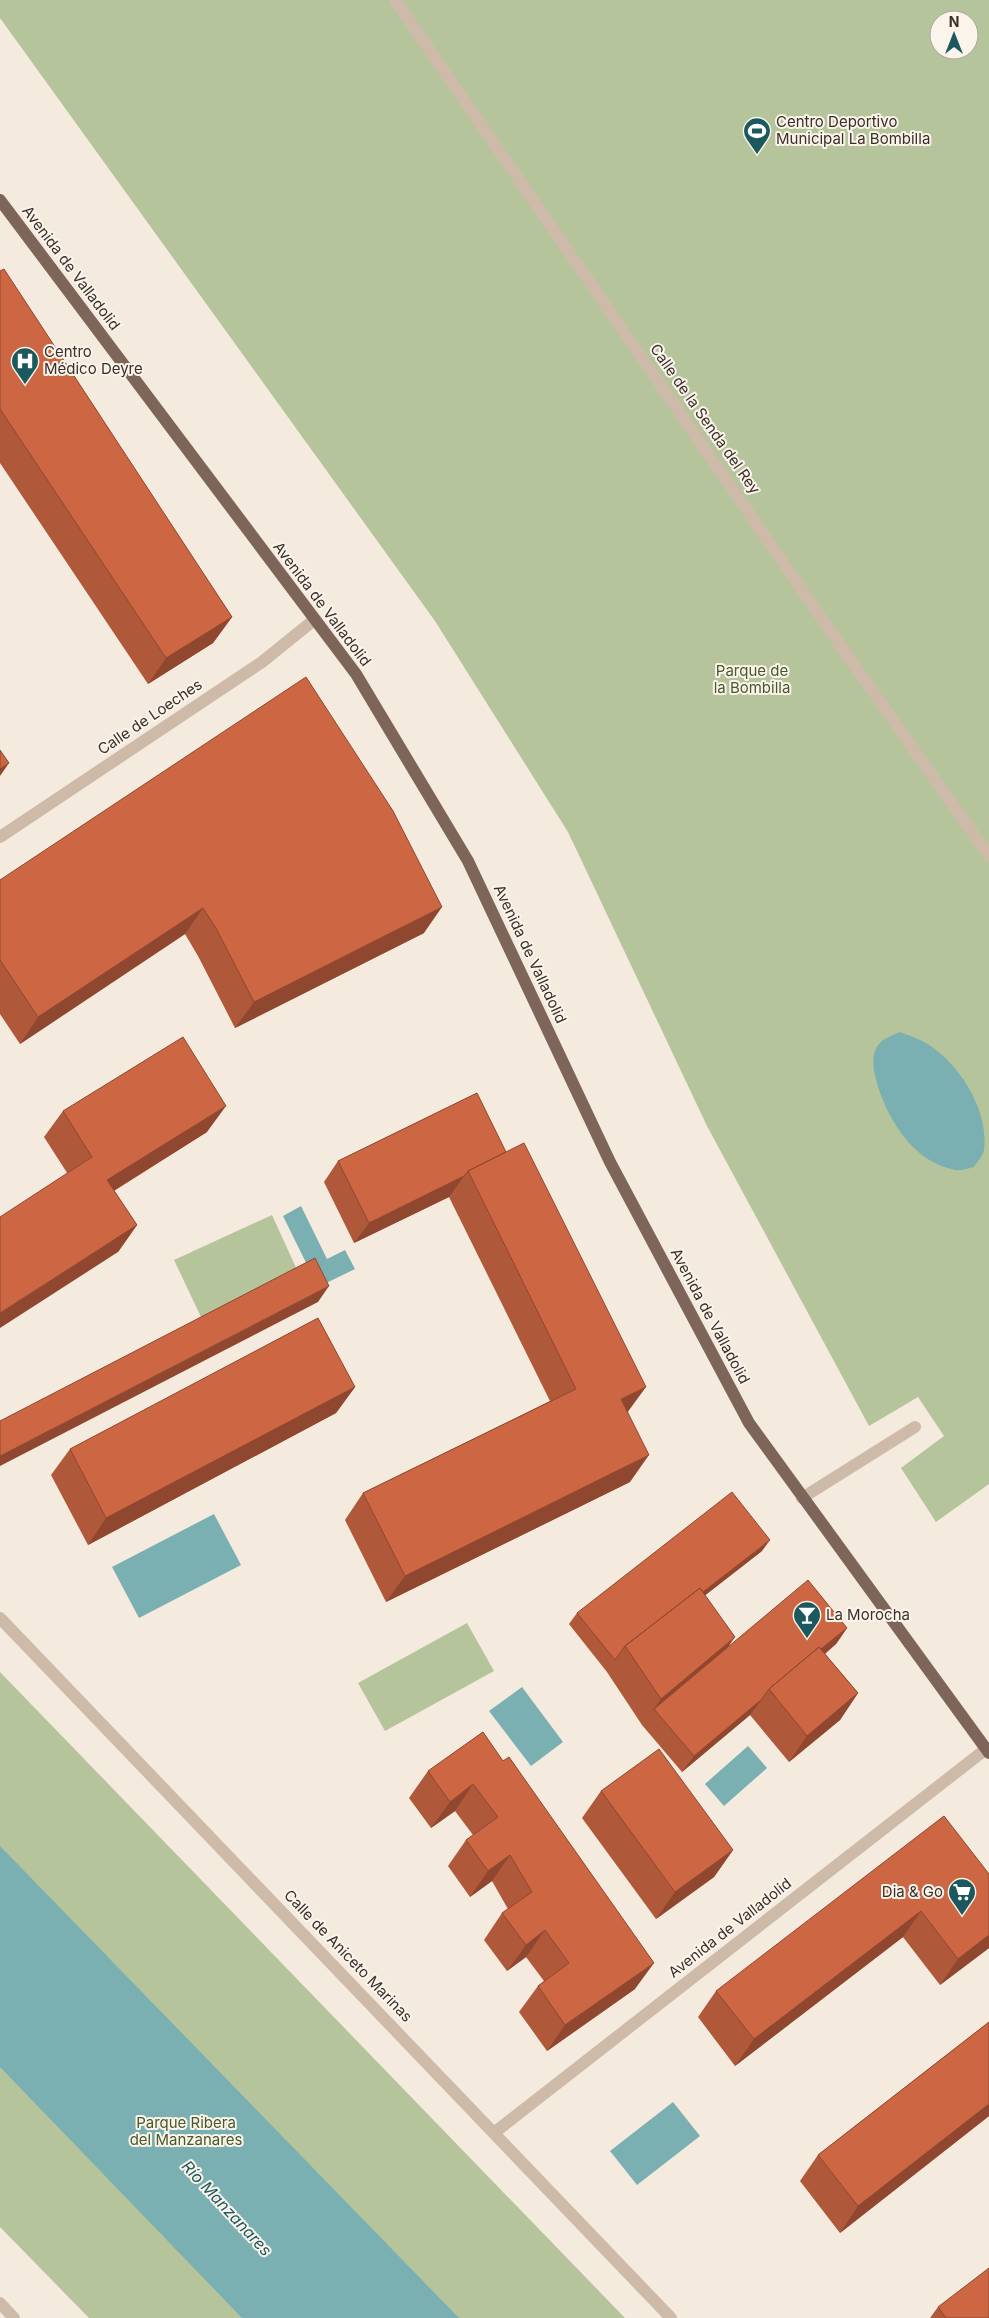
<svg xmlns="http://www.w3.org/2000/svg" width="989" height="2318" font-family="Inter,sans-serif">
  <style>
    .green { fill: #b6c49c; fill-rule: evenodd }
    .water { fill: #7bb0b3 }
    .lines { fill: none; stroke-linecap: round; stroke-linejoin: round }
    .minor { stroke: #cdbaa9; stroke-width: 12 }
    .major { stroke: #7d6659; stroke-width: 12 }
    .wall { fill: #b0583a }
    .shaded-wall { fill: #90472f }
    .building { fill: #cd6643; stroke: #90472f }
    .labels { text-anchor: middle; stroke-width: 4; stroke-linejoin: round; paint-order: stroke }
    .poi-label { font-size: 15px; fill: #3a2f29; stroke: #fbf4eb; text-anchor: start }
    .street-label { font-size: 15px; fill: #3a2f29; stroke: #fbf4eb }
    .park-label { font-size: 15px; fill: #485a2b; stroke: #fbf4eb }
    .water-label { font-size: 16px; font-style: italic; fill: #1c595e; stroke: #fbf4eb }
  </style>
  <rect width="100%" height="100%" fill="#f4eade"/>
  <path class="green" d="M 0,0 L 989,0 L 989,1484 L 936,1522 L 901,1468 L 944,1436 L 918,1397 L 869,1426 L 707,1126 L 568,832 L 435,621 L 0,18 ZM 939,20 L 969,20 L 969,50 L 939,50 Z
    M 272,1215 L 298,1272 L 201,1317 L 174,1260 Z
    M 467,1623 L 494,1671 L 385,1731 L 358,1683 Z
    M 0,1672 L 625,2318 L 89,2318 L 0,2227 Z"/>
  <path class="water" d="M 900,1032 C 911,1036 923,1040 932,1047 C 962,1068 989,1112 984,1150 C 983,1156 977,1162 974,1167 C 969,1168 961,1171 956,1170 C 915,1163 890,1123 878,1087 C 875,1075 870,1060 876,1049 C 880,1039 891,1036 900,1032 Z
    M 301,1206 L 327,1259 L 345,1250 L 355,1269 L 318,1287 L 283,1216 Z
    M 214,1514 L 241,1565 L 139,1618 L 112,1567 Z
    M 522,1687 L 563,1742 L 531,1766 L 489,1711 Z
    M 748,1746 L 767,1768 L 724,1806 L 705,1784 Z
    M 0,1846 L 459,2318 L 242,2318 L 0,2067 Z
    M 673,2102 L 700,2136 L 637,2185 L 610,2151 Z"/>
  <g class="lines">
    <path class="minor" d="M 395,0 L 840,645 L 989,856
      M 0,837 L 262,662 L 314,620
      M 802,1498 L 915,1427
      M 0,1618 L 671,2318
      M 495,2132 L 986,1749
      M 0,2303 L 14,2318"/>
    <path class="major" d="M 0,200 L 356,674 L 468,861 L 610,1162 L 749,1423 L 989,1753"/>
  </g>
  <path class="wall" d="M 0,271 L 232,617 L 213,643 L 148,684 L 0,463 Z
    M 0,880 L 424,933 L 235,1028 L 198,956 L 185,934 L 20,1044 L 0,1014 Z
    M 477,1093 L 628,1413 L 630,1482 L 386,1602 L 345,1520 L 363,1493 L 550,1401 L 449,1197 L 354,1243 L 324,1182 L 338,1161 Z
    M 63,1111 L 207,1132 L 114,1191 L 137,1225 L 118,1252 L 44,1137 Z
    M 355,1387 L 336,1413 L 88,1545 L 51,1475 L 70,1449 Z
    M 762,1551 L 705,1595 L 728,1647 L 847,1628 L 836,1644 L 825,1654 L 858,1693 L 840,1720 L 789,1762 L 750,1715 L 682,1772 L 642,1725 L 607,1672 L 569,1624 L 577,1613 Z
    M 483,1732 L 635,1989 L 547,2051 L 519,2012 L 538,1986 L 544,1981 L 526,1957 L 507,1971 L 484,1940 L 502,1913 L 508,1909 L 492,1881 L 470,1897 L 448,1866 L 466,1840 L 473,1835 L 455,1811 L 431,1828 L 409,1798 L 428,1771 Z
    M 601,1791 L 733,1850 L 714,1877 L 656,1919 L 582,1818 Z
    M 989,1874 L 989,1948 L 940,1985 L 903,1937 L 735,2066 L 698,2017 L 716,1991 Z
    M 989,2022 L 989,2116 L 840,2233 L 800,2181 L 818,2155 Z
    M 938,2307 L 989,2318 L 930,2318 Z"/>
  <path class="shaded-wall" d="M 232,617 L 213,643 L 148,684 L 166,658 Z
    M 9,763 L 0,776 L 0,769 Z
    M 442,907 L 424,933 L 235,1028 L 254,1002 Z
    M 203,908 L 185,934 L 20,1044 L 38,1017 Z
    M 226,1106 L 207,1132 L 89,1206 L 107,1180 Z
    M 464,1176 L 449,1197 L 354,1243 L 369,1223 Z
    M 137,1225 L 118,1252 L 0,1328 L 0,1313 Z
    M 329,1286 L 318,1302 L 0,1466 L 0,1456 Z
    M 355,1387 L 336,1413 L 88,1545 L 106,1518 Z
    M 646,1387 L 627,1413 L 621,1399 Z
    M 649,1455 L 630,1482 L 386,1602 L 405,1576 Z
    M 770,1540 L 762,1551 L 630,1654 L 628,1650 Z
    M 847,1628 L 836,1644 L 774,1696 L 770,1692 Z
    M 735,1637 L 717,1663 L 654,1709 L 661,1699 Z
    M 858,1693 L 840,1720 L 789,1762 L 807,1736 Z
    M 762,1699 L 750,1715 L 682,1772 L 694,1756 Z
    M 473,1784 L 455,1811 L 431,1828 L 450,1802 Z
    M 733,1850 L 714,1877 L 656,1919 L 675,1892 Z
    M 510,1855 L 492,1881 L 470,1897 L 488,1871 Z
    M 921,1911 L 903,1937 L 735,2066 L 754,2039 Z
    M 545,1930 L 526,1957 L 507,1971 L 526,1945 Z
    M 989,1935 L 989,1948 L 940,1985 L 958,1959 Z
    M 654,1963 L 635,1989 L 547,2051 L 565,2025 Z
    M 989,2104 L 989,2116 L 840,2233 L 858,2206 Z"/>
  <path class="building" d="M 4,269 L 232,617 L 166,658 L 0,409 L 0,271 Z
    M 306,677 L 393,811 L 442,907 L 254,1002 L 217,930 L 203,908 L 38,1017 L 0,960 L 0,880 Z
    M 0,750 L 9,763 L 0,769 Z
    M 183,1037 L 226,1106 L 107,1180 L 137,1225 L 0,1313 L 0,1217 L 92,1157 L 63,1111 Z
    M 477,1093 L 506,1152 L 468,1171 L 464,1176 L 369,1223 L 338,1161 Z
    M 524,1143 L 646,1387 L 621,1399 L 649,1455 L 405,1576 L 363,1493 L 576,1389 L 468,1171 Z
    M 315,1258 L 329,1286 L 0,1456 L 0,1421 Z
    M 318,1318 L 355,1387 L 106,1518 L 70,1449 Z
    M 732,1492 L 770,1540 L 703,1592 L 700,1588 L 625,1646 L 615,1660 L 577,1613 Z
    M 808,1580 L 847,1628 L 821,1649 L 819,1647 L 769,1689 L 762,1699 L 694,1756 L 654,1709 Z
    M 700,1588 L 735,1637 L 661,1699 L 625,1646 Z
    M 819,1647 L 858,1693 L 807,1736 L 769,1689 Z
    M 483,1732 L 503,1761 L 509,1757 L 654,1963 L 565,2025 L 538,1986 L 569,1963 L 545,1930 L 526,1945 L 502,1913 L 532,1892 L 510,1855 L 488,1871 L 466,1840 L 498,1817 L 473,1784 L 450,1802 L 428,1771 Z
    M 659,1749 L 733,1850 L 675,1892 L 601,1791 Z
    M 944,1816 L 989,1874 L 989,1935 L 958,1959 L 921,1911 L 754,2039 L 716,1991 Z
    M 989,2022 L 989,2104 L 858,2206 L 818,2155 Z
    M 989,2268 L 989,2318 L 946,2318 L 938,2307 Z"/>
  <defs>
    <g id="stadium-pin" transform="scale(1.4375)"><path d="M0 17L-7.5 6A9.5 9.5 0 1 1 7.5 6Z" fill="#1c595e" stroke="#fbf4eb"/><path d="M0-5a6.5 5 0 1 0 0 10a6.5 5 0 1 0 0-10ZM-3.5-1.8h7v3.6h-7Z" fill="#fff"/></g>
    <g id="hospital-pin" transform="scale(1.4375)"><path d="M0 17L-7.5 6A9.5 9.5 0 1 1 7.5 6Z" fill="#1c595e" stroke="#fbf4eb"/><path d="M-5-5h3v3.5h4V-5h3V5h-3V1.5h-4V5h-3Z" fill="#fff"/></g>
    <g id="bar-pin" transform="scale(1.4375)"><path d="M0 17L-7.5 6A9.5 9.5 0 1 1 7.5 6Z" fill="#1c595e" stroke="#fbf4eb"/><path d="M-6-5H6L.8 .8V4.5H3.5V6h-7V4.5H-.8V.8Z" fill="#fff"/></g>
    <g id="supermarket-pin" transform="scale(1.4375)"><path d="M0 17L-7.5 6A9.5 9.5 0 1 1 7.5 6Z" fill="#1c595e" stroke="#fbf4eb"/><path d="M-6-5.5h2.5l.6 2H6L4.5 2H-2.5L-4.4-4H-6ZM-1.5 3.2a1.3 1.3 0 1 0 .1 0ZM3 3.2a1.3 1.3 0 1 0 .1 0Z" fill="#fff"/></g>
  </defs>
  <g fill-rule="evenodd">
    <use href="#stadium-pin" x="757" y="131"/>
    <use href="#hospital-pin" x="25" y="361"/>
    <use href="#bar-pin" x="807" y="1615"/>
    <use href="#supermarket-pin" x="962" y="1892"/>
  </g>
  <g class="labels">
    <g class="poi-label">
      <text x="776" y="127">Centro Deportivo<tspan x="776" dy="17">Municipal La Bombilla</tspan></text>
      <text x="44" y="357">Centro<tspan x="44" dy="17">Médico Deyre</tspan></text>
      <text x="826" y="1620">La Morocha</text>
      <text x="943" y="1897" text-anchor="end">Dia &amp; Go</text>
    </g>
    <g class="street-label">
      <text transform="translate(71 268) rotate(53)" y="5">Avenida de Valladolid</text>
      <text transform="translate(705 419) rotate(55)" y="5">Calle de la Senda del Rey</text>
      <text transform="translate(322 604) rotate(53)" y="5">Avenida de Valladolid</text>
      <text transform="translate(150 717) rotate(-34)" y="5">Calle de Loeches</text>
      <text transform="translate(530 954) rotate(65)" y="5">Avenida de Valladolid</text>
      <text transform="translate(710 1316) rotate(62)" y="5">Avenida de Valladolid</text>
      <text transform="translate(730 1928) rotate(-38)" y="5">Avenida de Valladolid</text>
      <text transform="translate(348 1956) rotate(46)" y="5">Calle de Aniceto Marinas</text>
    </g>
    <g class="park-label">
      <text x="752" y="676">Parque de<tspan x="752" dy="17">la Bombilla</tspan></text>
      <text x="186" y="2128">Parque Ribera<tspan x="186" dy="17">del Manzanares</tspan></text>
    </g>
    <g class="water-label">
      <text transform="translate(227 2208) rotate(47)" y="6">Río Manzanares</text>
    </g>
  </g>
  <g transform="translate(954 35)"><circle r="24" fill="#fbf4eb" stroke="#aea59d"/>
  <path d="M0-4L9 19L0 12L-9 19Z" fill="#1c595e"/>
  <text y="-8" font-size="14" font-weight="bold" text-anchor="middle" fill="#3a2f29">N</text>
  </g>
</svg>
